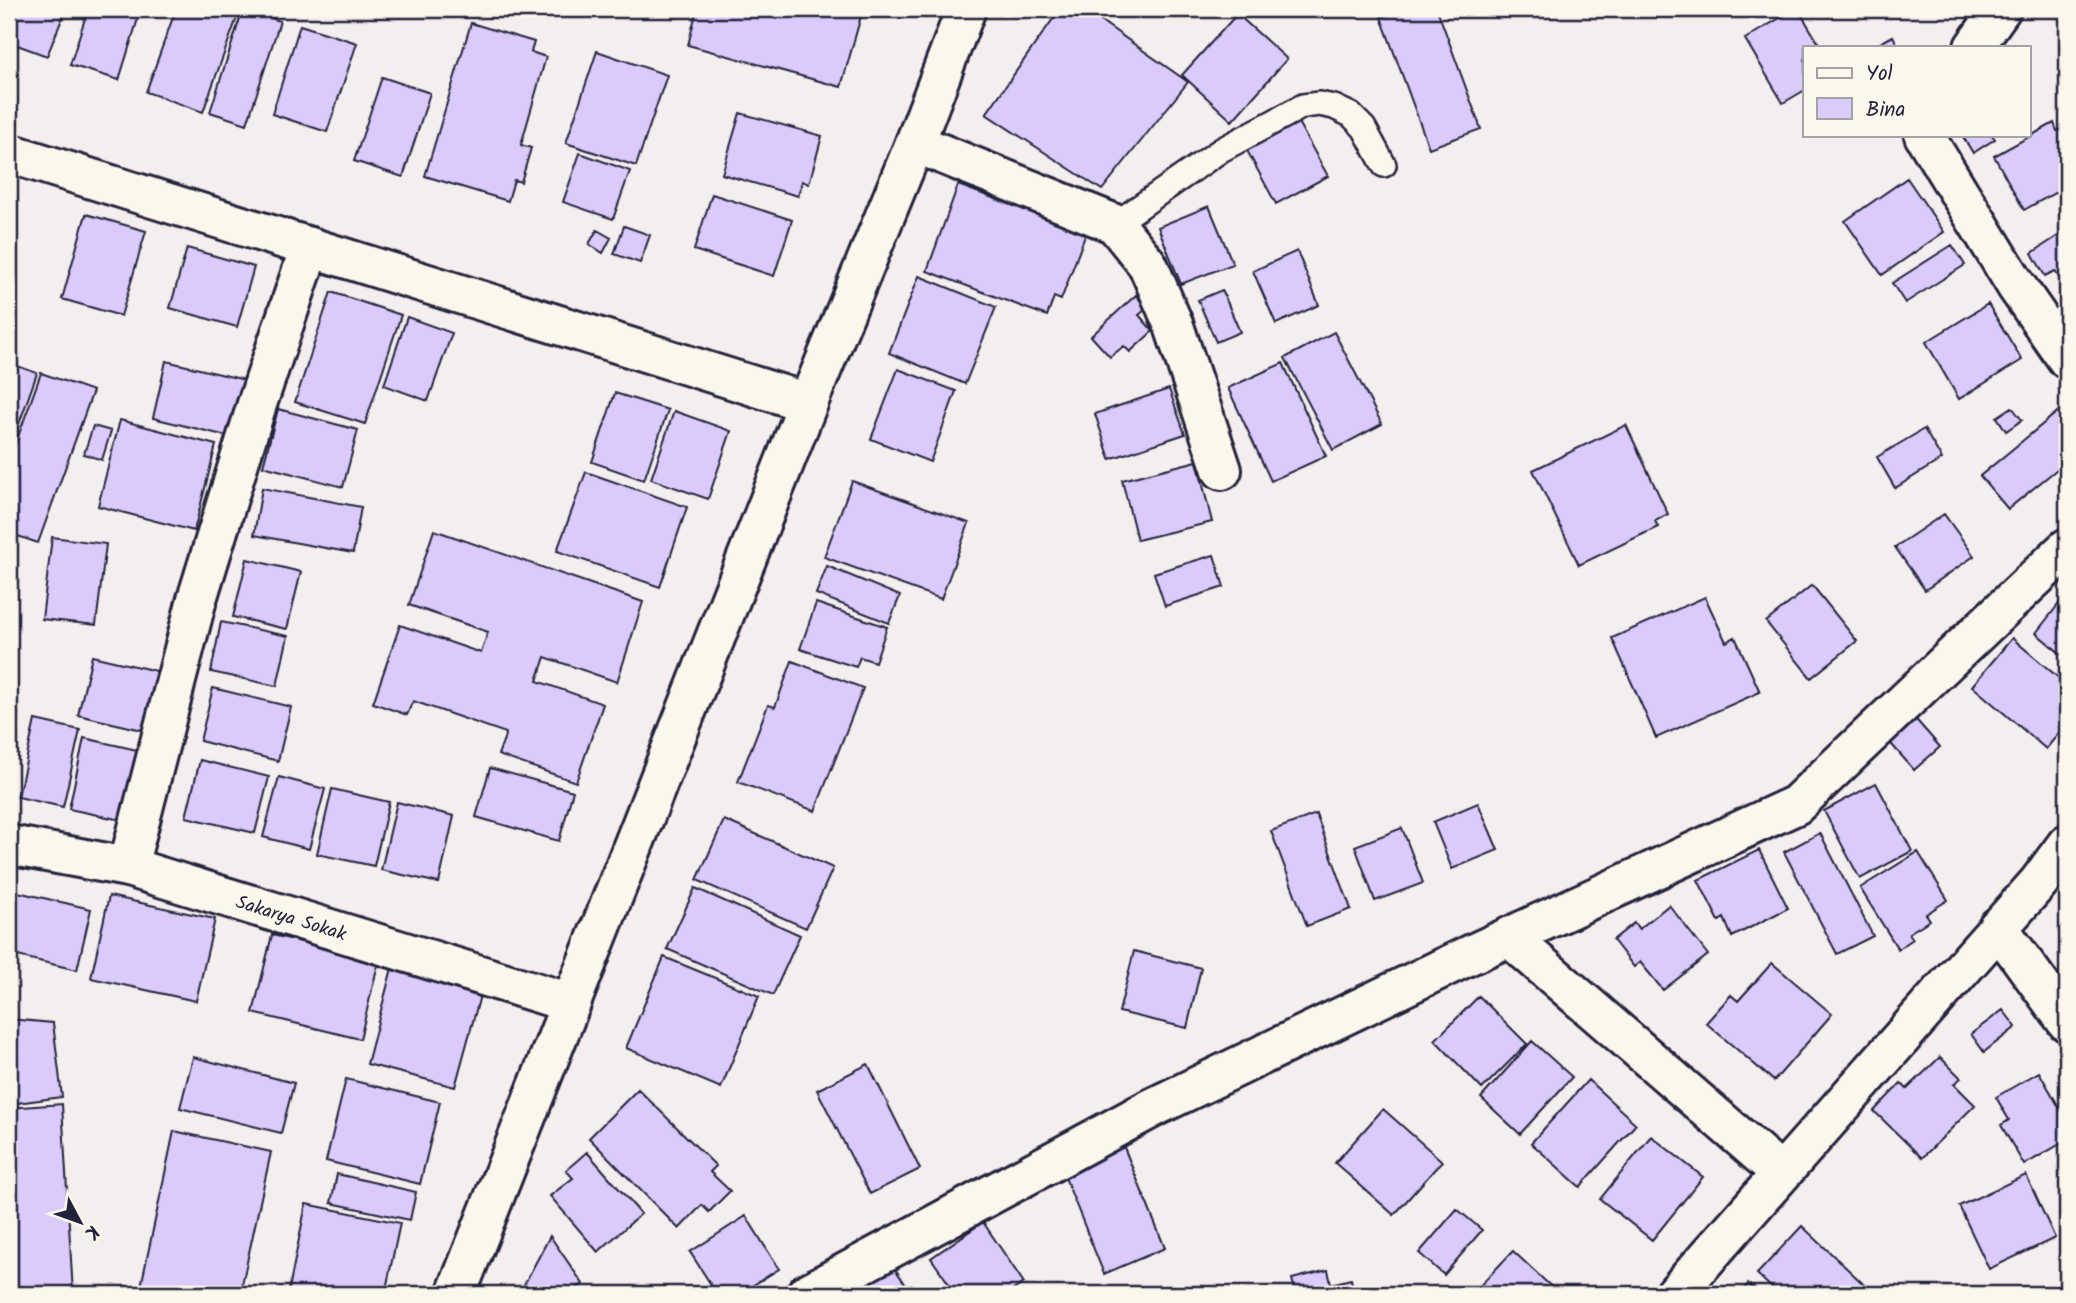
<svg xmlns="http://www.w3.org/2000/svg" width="2076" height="1303" font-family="Kalam,sans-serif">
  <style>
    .building { fill: #dbcbfc; stroke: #22223b; stroke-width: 2 }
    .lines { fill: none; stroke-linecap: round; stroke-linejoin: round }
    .service-casing { stroke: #22223b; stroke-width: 28 }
    .minor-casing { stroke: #22223b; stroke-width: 44 }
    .tertiary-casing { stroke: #22223b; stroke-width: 44 }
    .service { stroke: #fbf7ec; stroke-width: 23 }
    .minor { stroke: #fbf7ec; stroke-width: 38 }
    .tertiary { stroke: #fbf7ec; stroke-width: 38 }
    .labels { text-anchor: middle; stroke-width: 7; stroke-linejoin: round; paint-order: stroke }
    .street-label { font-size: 19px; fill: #22223b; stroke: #fbf7ec }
  </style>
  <rect width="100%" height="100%" fill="#f5eeef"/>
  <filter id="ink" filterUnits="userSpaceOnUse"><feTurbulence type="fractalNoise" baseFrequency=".0143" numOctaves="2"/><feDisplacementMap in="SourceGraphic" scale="14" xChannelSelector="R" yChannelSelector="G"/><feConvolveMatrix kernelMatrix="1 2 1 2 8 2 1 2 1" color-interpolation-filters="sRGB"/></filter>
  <g filter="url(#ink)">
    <path class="building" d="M 19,9 L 66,9 L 47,56 L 9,42 L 9,34 Z
      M 88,9 L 141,9 L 119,80 L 70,65 Z
      M 176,9 L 229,9 L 239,12 L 203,112 L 146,92 Z
      M 243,9 L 280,21 L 247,124 L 210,112 Z
      M 697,9 L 863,9 L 841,87 L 688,45 Z
      M 1060,9 L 1084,9 L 1188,82 L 1102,190 L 986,114 Z
      M 1405,9 L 1437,9 L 1481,129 L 1429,148 L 1381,17 Z
      M 1795,9 L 1798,9 L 1821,47 L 1805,47 L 1805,90 L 1783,103 L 1745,39 Z
      M 1237,14 L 1287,59 L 1232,121 L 1182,75 Z
      M 471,23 L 534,42 L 531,52 L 546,57 L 521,145 L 531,148 L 521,182 L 514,180 L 508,201 L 425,176 Z
      M 300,25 L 357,43 L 327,132 L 272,114 Z
      M 1893,36 L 1898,46 L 1874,47 L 1873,47 Z
      M 597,51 L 667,75 L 636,166 L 566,143 Z
      M 382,77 L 430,93 L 403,177 L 354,161 Z
      M 740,113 L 822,136 L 809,184 L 802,181 L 798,196 L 722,174 Z
      M 1295,117 L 1328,176 L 1276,204 L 1244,145 Z
      M 2054,123 L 2057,131 L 2064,128 L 2067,133 L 2067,186 L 2024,210 L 1994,156 Z
      M 1962,135 L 1992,135 L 1995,139 L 1973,153 Z
      M 580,153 L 630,171 L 613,219 L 563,202 Z
      M 1907,178 L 1944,232 L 1882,275 L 1845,221 Z
      M 958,185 L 1086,233 L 1061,300 L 1054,297 L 1047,316 L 927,271 Z
      M 712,194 L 792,220 L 774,276 L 694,250 Z
      M 1209,206 L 1233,264 L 1181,284 L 1158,227 Z
      M 86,214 L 146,231 L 121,316 L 62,299 Z
      M 624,226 L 650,235 L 640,263 L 614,254 Z
      M 597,230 L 611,238 L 603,253 L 589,244 Z
      M 2067,230 L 2067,291 L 2055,271 L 2045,276 L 2032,253 Z
      M 1952,245 L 1965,265 L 1905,303 L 1892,283 Z
      M 187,248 L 254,267 L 237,327 L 170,308 Z
      M 1297,251 L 1319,305 L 1276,324 L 1253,271 Z
      M 919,276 L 996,307 L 965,384 L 889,353 Z
      M 1222,290 L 1240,332 L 1216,342 L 1198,300 Z
      M 331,292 L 401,315 L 365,424 L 295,402 Z
      M 1136,295 L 1147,308 L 1139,315 L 1153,331 L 1130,352 L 1124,346 L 1110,357 L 1091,336 Z
      M 1988,304 L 2022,360 L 1959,399 L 1926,342 Z
      M 407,317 L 452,333 L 428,401 L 384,385 Z
      M 1334,332 L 1382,424 L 1333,450 L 1285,358 Z
      M 166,361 L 245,380 L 231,437 L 153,418 Z
      M 9,363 L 37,373 L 12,444 L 9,443 Z
      M 1283,363 L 1326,456 L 1271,481 L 1228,388 Z
      M 898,369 L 956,391 L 930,462 L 871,439 Z
      M 41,373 L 93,391 L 38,543 L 9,533 L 11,506 L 9,505 L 9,489 L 14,476 L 9,474 L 9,462 Z
      M 1169,389 L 1185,434 L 1110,459 L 1095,414 Z
      M 615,393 L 668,410 L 644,480 L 592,462 Z
      M 2012,407 L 2022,420 L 2006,431 L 1997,417 Z
      M 278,409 L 358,430 L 343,487 L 263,466 Z
      M 2061,409 L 2067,417 L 2067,461 L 2008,509 L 1980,476 Z
      M 674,411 L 731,431 L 708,499 L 651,479 Z
      M 120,420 L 216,445 L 194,531 L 98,506 Z
      M 1626,425 L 1668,514 L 1655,521 L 1658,527 L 1579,565 L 1533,470 Z
      M 93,426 L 111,431 L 102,460 L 84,454 Z
      M 1924,429 L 1942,459 L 1895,488 L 1877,457 Z
      M 1197,461 L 1212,522 L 1137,540 L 1122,480 Z
      M 586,472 L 687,507 L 660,587 L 557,551 Z
      M 852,481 L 969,523 L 941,599 L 824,557 Z
      M 262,488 L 361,507 L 353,553 L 254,535 Z
      M 1944,514 L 1974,556 L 1925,590 L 1895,547 Z
      M 434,530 L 643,602 L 617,682 L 545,657 L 537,681 L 603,704 L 576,782 L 498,755 L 506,733 L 413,701 L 407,715 L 373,703 L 400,625 L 481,653 L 488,632 L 409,605 Z
      M 52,537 L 106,544 L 96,625 L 42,619 Z
      M 1214,555 L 1224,587 L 1165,606 L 1154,573 Z
      M 247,559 L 301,572 L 287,629 L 233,617 Z
      M 827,566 L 900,596 L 889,623 L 816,594 Z
      M 1812,585 L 1857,641 L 1811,678 L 1766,622 Z
      M 2065,596 L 2067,598 L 2067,659 L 2036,633 Z
      M 1705,597 L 1726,642 L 1735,637 L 1760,692 L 1656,738 L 1612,638 Z
      M 816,603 L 887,627 L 875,662 L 860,657 L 856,667 L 800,649 Z
      M 221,622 L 288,636 L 277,686 L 211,672 Z
      M 2012,638 L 2067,685 L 2067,723 L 2046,749 L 1972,686 Z
      M 92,656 L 165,673 L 151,732 L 78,715 Z
      M 792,661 L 863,688 L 815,811 L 738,782 L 768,705 L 775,707 Z
      M 213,688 L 291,707 L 278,761 L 200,741 Z
      M 9,711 L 18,713 L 9,754 Z
      M 1912,715 L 1940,747 L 1914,770 L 1886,738 Z
      M 35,720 L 80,730 L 63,807 L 18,797 Z
      M 84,738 L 146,752 L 131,822 L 69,809 Z
      M 200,760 L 269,777 L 255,833 L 186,817 Z
      M 490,768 L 573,791 L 559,841 L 476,817 Z
      M 279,777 L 325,789 L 309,849 L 263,837 Z
      M 1876,783 L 1912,851 L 1860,879 L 1824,811 Z
      M 332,789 L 389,802 L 374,866 L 317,854 Z
      M 397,802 L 454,816 L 439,883 L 381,870 Z
      M 1478,803 L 1498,850 L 1452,869 L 1433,822 Z
      M 1316,814 L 1351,909 L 1307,926 L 1271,831 Z
      M 724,820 L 833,868 L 806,928 L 697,880 Z
      M 1402,828 L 1423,883 L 1375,901 L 1355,846 Z
      M 1820,833 L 1873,936 L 1837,954 L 1784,852 Z
      M 1759,850 L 1788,908 L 1732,937 L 1724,918 L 1719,921 L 1698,880 Z
      M 1918,852 L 1948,900 L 1926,914 L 1930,920 L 1909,933 L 1913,939 L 1898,949 L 1860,888 Z
      M 695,888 L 800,935 L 773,995 L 667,949 Z
      M 9,890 L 91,909 L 77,970 L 9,954 Z
      M 109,896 L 215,919 L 196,1001 L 91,978 Z
      M 1669,905 L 1708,955 L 1663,990 L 1640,962 L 1634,967 L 1613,940 L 1634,923 L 1639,929 Z
      M 272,935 L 379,960 L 360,1039 L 253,1013 Z
      M 1134,951 L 1201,968 L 1187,1028 L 1119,1012 Z
      M 664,957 L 759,996 L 721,1088 L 626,1048 Z
      M 1772,963 L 1832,1014 L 1774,1081 L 1706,1023 L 1731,995 L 1738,1001 Z
      M 392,968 L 481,992 L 455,1087 L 367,1064 Z
      M 1479,996 L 1527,1044 L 1482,1089 L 1435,1040 Z
      M 2003,1010 L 2016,1027 L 1984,1052 L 1971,1034 Z
      M 9,1019 L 53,1023 L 62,1097 L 9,1104 Z
      M 1532,1041 L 1572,1077 L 1520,1134 L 1481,1098 Z
      M 193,1057 L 294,1083 L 281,1133 L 180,1108 Z
      M 1940,1057 L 1961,1078 L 1954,1084 L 1975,1105 L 1922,1158 L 1874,1111 L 1901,1083 L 1907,1089 Z
      M 868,1064 L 920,1169 L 870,1194 L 817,1090 Z
      M 2039,1072 L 2067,1121 L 2067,1140 L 2024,1165 L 2001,1125 L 2009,1120 L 1996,1097 Z
      M 346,1079 L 440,1102 L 420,1184 L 326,1161 Z
      M 1588,1080 L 1636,1124 L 1580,1187 L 1531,1143 Z
      M 638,1089 L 716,1166 L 710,1172 L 730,1191 L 709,1212 L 702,1205 L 679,1229 L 589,1138 Z
      M 62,1104 L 73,1294 L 9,1294 L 9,1108 Z
      M 1383,1109 L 1442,1161 L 1394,1215 L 1335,1163 Z
      M 174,1131 L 271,1152 L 240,1294 L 155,1294 L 140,1291 Z
      M 1119,1135 L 1165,1248 L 1104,1274 L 1058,1160 Z
      M 1651,1136 L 1703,1177 L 1652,1240 L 1600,1199 Z
      M 587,1152 L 641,1214 L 598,1252 L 550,1196 L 573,1178 L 566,1170 Z
      M 337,1174 L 416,1192 L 410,1220 L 331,1203 Z
      M 2026,1175 L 2055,1238 L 1989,1269 L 1959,1206 Z
      M 306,1204 L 400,1223 L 385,1294 L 288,1294 Z
      M 1457,1209 L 1482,1230 L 1444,1275 L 1419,1253 Z
      M 746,1216 L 779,1269 L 739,1294 L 717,1294 L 690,1252 Z
      M 983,1222 L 1024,1283 L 1007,1294 L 956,1294 L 931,1258 Z
      M 1802,1226 L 1874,1294 L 1778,1294 L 1757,1274 Z
      M 550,1236 L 583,1284 L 569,1294 L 519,1294 Z
      M 1513,1251 L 1559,1294 L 1472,1294 Z
      M 887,1257 L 912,1294 L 831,1294 Z
      M 1328,1270 L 1331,1284 L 1351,1279 L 1354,1294 L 1296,1294 L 1292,1279 Z
      M 1748,1284 L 1761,1294 L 1740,1294 Z"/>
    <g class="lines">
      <g class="service-casing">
        <path id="service" d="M 1115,224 L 1221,150 L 1303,106 L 1319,104 L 1334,107 L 1351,115 L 1364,128 L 1384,165"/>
      </g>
      <g class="minor-casing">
        <g id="minor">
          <path d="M 1974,47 L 2001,9"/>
          <path d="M 1924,135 L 2017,287 L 2067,359"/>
          <path d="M 915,143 L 1115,224 L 1148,265 L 1174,326 L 1222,470"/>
          <path d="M 9,153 L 808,403"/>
          <path id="s1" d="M 9,845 L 128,867 L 571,1003"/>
          <path d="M 128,867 L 197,599 L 257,404 L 310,247"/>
          <path d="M 1998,927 L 2067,1022"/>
          <path d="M 1509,937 L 1781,1173"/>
          <path d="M 806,1294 L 1154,1107 L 1474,953 L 1796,805 L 2067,548"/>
          <path d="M 1675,1294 L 2039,882 L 2067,844"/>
        </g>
      </g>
      <g class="tertiary-casing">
        <path id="tertiary" d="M 456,1294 L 808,403 L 915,143 L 966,9"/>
      </g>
      <use href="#service" class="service"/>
      <use href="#minor" class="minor"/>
      <use href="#tertiary" class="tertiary"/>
    </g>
  </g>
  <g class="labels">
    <g class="street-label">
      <text dy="7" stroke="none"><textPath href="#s1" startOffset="292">Sakarya Sokak</textPath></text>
    </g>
  </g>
  <rect width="2076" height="1303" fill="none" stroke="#fbf7ec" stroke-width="35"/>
  <rect x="18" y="18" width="2041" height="1268" fill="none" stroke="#22223b" stroke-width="2.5" filter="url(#ink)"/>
  <rect x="1803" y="46" width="228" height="91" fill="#fbf7ec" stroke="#a4a2a5" stroke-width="2"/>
  <rect x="1817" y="68" width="35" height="10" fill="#fbf7ec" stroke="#a4a2a5" stroke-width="2"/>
  <text x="1866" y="80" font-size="21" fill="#22223b">Yol</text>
  <rect x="1817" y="98" width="35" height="21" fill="#dbcbfc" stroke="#a4a2a5" stroke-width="2"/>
  <text x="1866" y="116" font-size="21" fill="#22223b">Bina</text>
  <g transform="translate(80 1222) rotate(131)" stroke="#fbf7ec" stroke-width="5" paint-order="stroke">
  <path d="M0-5L12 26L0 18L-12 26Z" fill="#22223b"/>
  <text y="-10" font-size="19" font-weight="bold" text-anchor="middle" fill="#22223b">K</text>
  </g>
</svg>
